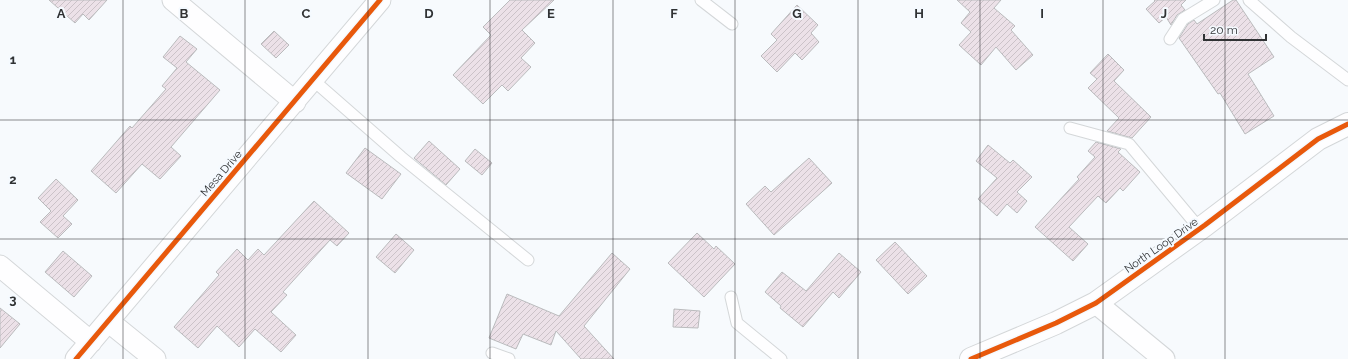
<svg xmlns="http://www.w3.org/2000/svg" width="1348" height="359" font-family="Raleway,sans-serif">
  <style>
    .building { fill: url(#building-hatch); stroke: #babbbd }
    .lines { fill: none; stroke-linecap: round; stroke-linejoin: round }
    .lane-casing { stroke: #d4d7d9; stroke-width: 13 }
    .street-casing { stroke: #d4d7d9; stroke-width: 23 }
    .secondary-casing { stroke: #d4d7d9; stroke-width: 24 }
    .lane { stroke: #fefeff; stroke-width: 11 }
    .street { stroke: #fefeff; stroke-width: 21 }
    .secondary { stroke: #fefeff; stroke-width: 22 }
    .cycleway-casing { stroke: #f5faff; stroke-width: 8 }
    .cycleway { stroke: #e8590c; stroke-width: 5 }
    .grid { fill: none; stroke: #303234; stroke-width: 1; stroke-opacity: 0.55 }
    .labels { text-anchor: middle; stroke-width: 4; stroke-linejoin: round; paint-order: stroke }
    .street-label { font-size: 11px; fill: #303234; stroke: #f5faff }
    .grid-label { font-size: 13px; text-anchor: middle; font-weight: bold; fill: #303234; stroke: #f5faff; stroke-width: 4; stroke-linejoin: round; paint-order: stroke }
  </style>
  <defs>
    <pattern id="building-hatch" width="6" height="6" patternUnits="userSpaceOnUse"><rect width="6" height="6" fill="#ece1e8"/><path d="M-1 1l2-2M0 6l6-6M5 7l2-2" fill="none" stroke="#cbc2c8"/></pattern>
  </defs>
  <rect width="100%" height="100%" fill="#f7fafd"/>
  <path class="building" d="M 49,0 L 107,0 L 89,20 L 83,14 L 75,23 Z
    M 510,0 L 554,0 L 522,30 L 535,43 L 521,58 L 531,67 L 508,91 L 502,85 L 483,104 L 453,75 L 491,35 L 483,27 Z
    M 957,0 L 1001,0 L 994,8 L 1015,26 L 1011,30 L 1033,55 L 1016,70 L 996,47 L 981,65 L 959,45 L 971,32 L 961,23 L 970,12 Z
    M 1154,0 L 1186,0 L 1181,5 L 1185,10 L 1177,15 L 1171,25 L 1166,17 L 1159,23 L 1146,9 L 1155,1 Z
    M 1233,0 L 1236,0 L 1274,57 L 1248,74 L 1274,116 L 1245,134 L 1220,93 L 1218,94 L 1179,38 L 1188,24 L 1194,20 L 1197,24 Z
    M 797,5 L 818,25 L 811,33 L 819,42 L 802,60 L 795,53 L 777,72 L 761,56 L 777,40 L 771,34 Z
    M 274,31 L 289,45 L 276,58 L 261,44 Z
    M 180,36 L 197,49 L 186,62 L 220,90 L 171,147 L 181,156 L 160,179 L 142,164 L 116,193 L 91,171 L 130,126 L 132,128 L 166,89 L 162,86 L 177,68 L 163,57 Z
    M 1108,54 L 1124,70 L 1114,81 L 1151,117 L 1132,138 L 1107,131 L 1119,118 L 1088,88 L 1097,79 L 1090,73 Z
    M 429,141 L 460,169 L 446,185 L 414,158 Z
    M 1096,142 L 1121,149 L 1118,152 L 1140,172 L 1123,191 L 1120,188 L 1106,203 L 1098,196 L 1069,227 L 1088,244 L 1073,261 L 1035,227 L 1079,179 L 1077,177 L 1095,157 L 1088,151 Z
    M 988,145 L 1010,163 L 1013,160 L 1032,177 L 1017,192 L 1027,201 L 1017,213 L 1007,204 L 997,216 L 978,199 L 997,178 L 976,161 Z
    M 365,148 L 401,174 L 382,199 L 346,173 Z
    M 475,149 L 492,163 L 482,175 L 465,161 Z
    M 809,158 L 832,183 L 774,235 L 746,204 L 765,186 L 771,192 Z
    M 56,179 L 78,200 L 63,216 L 72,224 L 58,238 L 40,222 L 51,211 L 38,198 Z
    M 314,201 L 349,233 L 337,246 L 330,240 L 283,292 L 287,295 L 271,312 L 296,335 L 281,352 L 255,329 L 239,347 L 217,326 L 198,348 L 174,327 L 219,275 L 216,272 L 237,249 L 248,260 L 258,249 L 264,255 Z
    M 697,233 L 714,249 L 716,246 L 735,264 L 704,297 L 668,263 Z
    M 396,234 L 414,250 L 395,273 L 376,257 Z
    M 895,242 L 927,276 L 908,294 L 876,260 Z
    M 63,251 L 92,276 L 74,297 L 45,272 Z
    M 612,253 L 630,269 L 584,326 L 614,359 L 581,359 L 556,331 L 551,345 L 523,334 L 516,349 L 489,338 L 507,294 L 559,316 Z
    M 839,253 L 861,272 L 839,298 L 833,292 L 803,327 L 780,308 L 781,306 L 765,292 L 782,272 L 806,291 Z
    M 0,308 L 20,324 L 0,348 Z
    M 674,309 L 700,311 L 698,328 L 673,327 Z"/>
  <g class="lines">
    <g class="lane-casing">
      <path id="lane" d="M 701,0 L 732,24
        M 1249,0 L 1291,37 L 1348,80
        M 1170,39 L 1183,19 L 1214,0
        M 313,80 L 401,157 L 528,260
        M 1070,128 L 1129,144 L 1200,229
        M 731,297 L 737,323 L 781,359
        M 492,353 L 509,359"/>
    </g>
    <g class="street-casing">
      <path id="street" d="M 173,0 L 295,102
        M 0,266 L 91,342
        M 1096,303 L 1164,359
        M 108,321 L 155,359
        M 76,359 L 380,0"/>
    </g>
    <g class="secondary-casing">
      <path id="secondary" d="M 971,359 L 1056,323 L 1096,303 L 1205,225 L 1318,139 L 1348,124"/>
    </g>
    <use href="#lane" class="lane"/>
    <use href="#street" class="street"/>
    <use href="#secondary" class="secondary"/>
    <g class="cycleway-casing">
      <path id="cycleway" d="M 76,359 L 380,0
        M 971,359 L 1056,323 L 1096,303 L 1205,225 L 1318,139 L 1348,124"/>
    </g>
    <use href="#cycleway" class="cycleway"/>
  </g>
  <path class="grid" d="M 123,0 L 123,359M 245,0 L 245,359M 368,0 L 368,359M 490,0 L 490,359M 613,0 L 613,359M 735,0 L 735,359M 858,0 L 858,359M 980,0 L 980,359M 1103,0 L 1103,359M 1225,0 L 1225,359M 0,120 L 1348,120M 0,239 L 1348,239"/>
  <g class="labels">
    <g class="street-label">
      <text transform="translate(221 173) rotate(-49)" y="4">Mesa Drive</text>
      <text transform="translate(1161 245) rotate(-35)" y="4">North Loop Drive</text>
    </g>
  </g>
  <g class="grid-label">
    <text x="61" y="18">A</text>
    <text x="184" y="18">B</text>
    <text x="306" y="18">C</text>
    <text x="429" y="18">D</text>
    <text x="551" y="18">E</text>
    <text x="674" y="18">F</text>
    <text x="797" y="18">G</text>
    <text x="919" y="18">H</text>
    <text x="1042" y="18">I</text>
    <text x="1164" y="18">J</text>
    <text x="13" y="64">1</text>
    <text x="13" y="184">2</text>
    <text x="13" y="304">3</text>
  </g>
  <path d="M1204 34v6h62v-6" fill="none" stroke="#303234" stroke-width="2"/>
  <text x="1210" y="34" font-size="12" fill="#303234" stroke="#f5faff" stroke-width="3" paint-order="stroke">20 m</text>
</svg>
